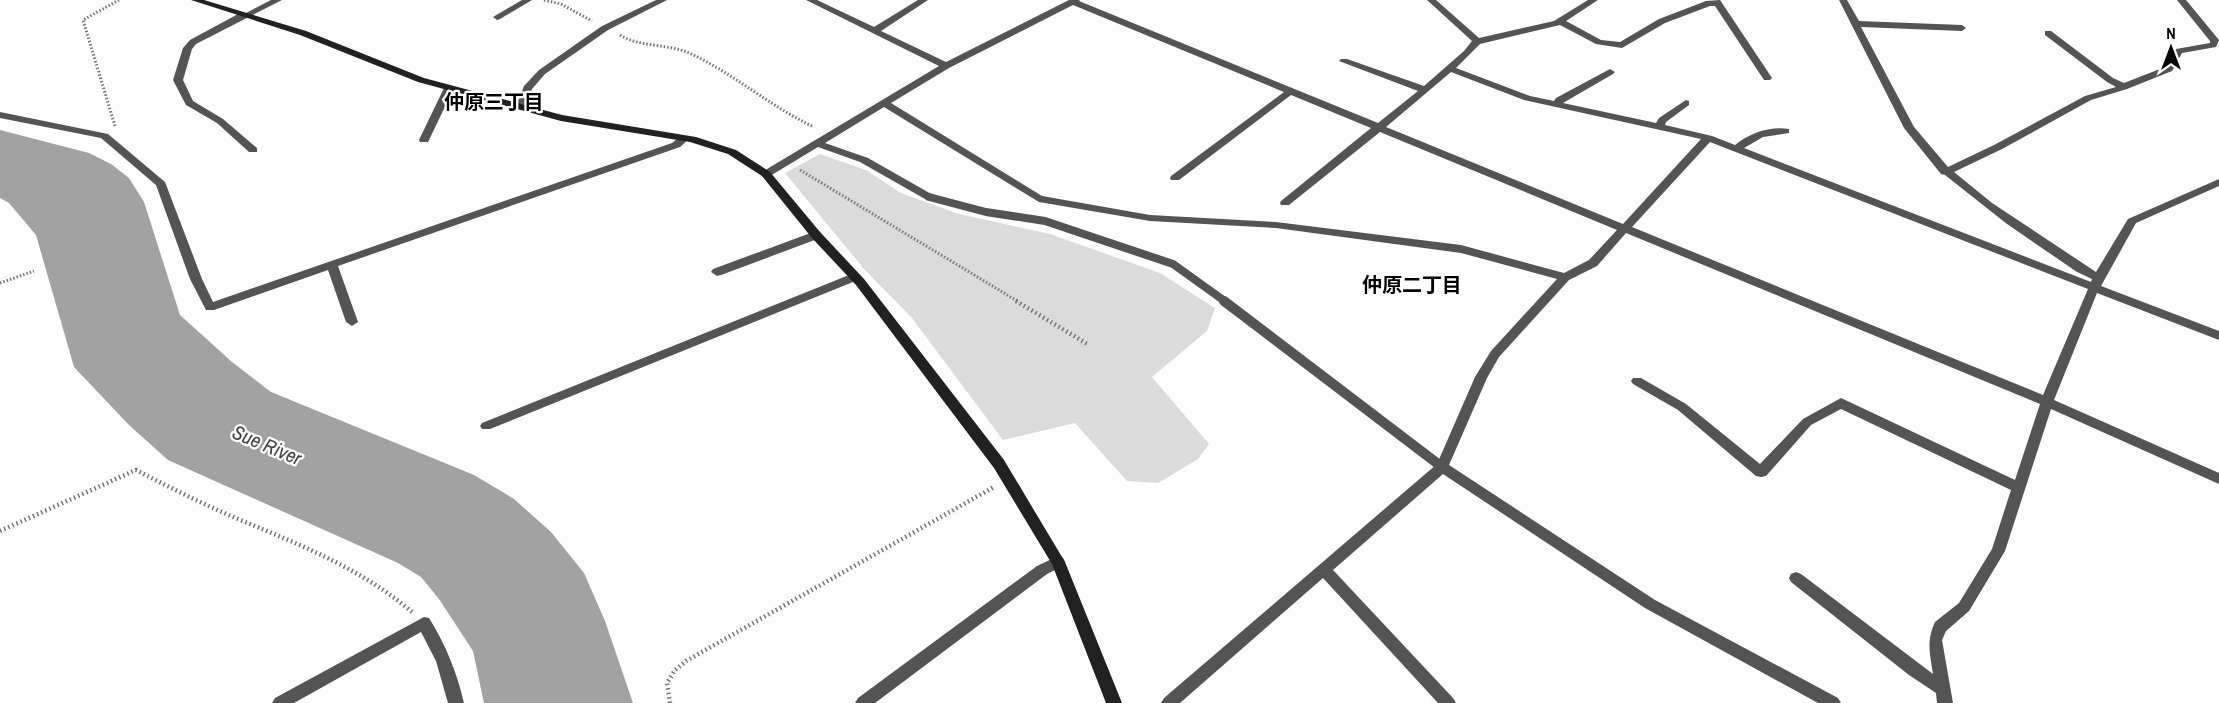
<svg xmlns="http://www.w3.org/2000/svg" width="2219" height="703" font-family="'Archivo Narrow','Noto Sans JP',sans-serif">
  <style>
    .green { fill: #dbdbdb }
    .water { fill: #a2a2a2 }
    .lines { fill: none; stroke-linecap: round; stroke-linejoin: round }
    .path-far1 { stroke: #767676; stroke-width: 3; stroke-dasharray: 1.5 2; stroke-linecap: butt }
    .path { stroke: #767676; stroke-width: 4.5; stroke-dasharray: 1.5 3; stroke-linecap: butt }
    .lane-far1 { stroke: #545454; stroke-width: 8 }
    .lane { stroke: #545454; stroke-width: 10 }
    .street { fill: #545454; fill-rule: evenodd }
    .secondary { fill: #212121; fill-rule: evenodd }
    .labels { text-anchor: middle; stroke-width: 4.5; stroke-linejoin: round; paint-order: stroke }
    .neighbourhood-label { font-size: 20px; font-weight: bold; fill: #000; stroke: #fff }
    .water-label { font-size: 20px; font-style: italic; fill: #434343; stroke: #fff }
  </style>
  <rect width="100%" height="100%" fill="#fff"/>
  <path class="green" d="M 820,154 L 866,170 L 901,193 L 959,214 L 1050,234 L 1160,273 L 1215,308 L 1207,331 L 1152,377 L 1209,444 L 1198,459 L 1158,483 L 1127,481 L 1075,423 L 1003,440 L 912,318 L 864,269 L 785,173 Z"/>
  <path class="water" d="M 0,130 L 89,153 L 111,164 L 129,178 L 144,202 L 180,315 L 232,362 L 271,392 L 474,475 L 514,499 L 551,532 L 584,573 L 605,621 L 633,703 L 484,703 L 473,651 L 439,599 L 421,577 L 398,563 L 168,460 L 129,425 L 74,367 L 36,235 L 9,203 L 0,198 Z"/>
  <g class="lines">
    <path class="path-far1" d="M 544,0 L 561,4 L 592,21
      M 620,35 C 639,47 666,44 687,52 C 732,72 769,106 814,127
      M 115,126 L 83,20 L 119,0
      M 800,170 L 1019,302
      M 0,283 L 34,271"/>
    <path class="path" d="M 1016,301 L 1089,345
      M 0,531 L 136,470 C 167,486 199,502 231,516 C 295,543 358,566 412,612
      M 670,703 L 667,683 L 675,670 L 686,661 L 994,487"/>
    <path class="lane-far1" d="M 929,197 L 986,212 L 1045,221 L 1173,264 L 1226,302"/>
    <path class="lane" d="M 1224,301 L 1442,467"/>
    <path class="street" d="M 271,0 L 282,0 L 196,44 L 192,49 L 183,80 L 193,101 L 223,119 L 257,148 L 257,152 L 249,152 L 217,123 L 186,105 L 173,80 L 183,48 L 190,40 L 240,13 L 246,13 Z
      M 522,0 L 532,0 L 500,19 L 497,20 L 493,17 Z
      M 656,0 L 667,0 L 608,30 L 545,74 L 532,89 L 529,100 L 521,108 L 515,108 L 513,106 L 519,99 L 524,86 L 539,70 L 602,26 Z
      M 806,0 L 817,0 L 874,27 L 918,0 L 928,0 L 881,31 L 946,62 L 1069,0 L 1080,0 L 1079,1 L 1378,123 L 1418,91 L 1339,61 L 1341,59 L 1347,59 L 1424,86 L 1464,51 L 1472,41 L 1427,0 L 1436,0 L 1479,38 L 1554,21 L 1588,0 L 1598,0 L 1566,21 L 1601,40 L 1620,42 L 1659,19 L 1706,1 L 1720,0 L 1772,78 L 1770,80 L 1764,80 L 1715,6 L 1710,6 L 1665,23 L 1622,48 L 1596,44 L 1560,25 L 1480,44 L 1456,68 L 1530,96 L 1554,101 L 1556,98 L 1610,69 L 1615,72 L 1613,74 L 1563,103 L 1656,123 L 1659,118 L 1686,100 L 1689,101 L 1689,105 L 1666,122 L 1665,125 L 1712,136 L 1735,145 C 1750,133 1770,126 1789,129 L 1789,133 L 1763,137 L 1744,148 L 2091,282 L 2092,279 L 2077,272 L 2007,224 L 1945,175 L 1941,174 L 1904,128 L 1839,0 L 1847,0 L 1859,21 L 1962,25 L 1966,28 L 1962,31 L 1861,27 L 1914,127 L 1948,167 L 1994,145 L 2085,96 L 2116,87 L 2107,82 L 2045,35 L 2045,31 L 2051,31 L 2113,78 L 2124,83 L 2165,67 L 2176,49 L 2210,43 L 2210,41 L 2177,0 L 2186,0 L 2219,40 L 2216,47 L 2182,53 L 2172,71 L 2127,89 L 2091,100 L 2002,149 L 1954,172 L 1992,203 L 2096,272 L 2128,219 L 2219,179 L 2219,186 L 2136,223 L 2101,286 L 2219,331 L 2219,340 L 2097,293 L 2054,400 L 2219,473 L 2219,484 L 2051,409 L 2005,551 L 1969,611 L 1946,631 L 1942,640 L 1953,703 L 1937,703 L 1936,693 L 1909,675 L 1791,582 L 1789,578 L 1791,574 L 1796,572 L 1801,574 L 1933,674 C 1930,653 1926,642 1935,622 L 1959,603 L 1992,549 L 2011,490 L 1841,409 L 1811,425 L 1766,476 L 1761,477 L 1756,476 L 1678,410 L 1633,384 L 1631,381 L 1633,378 L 1641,378 L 1686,404 L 1760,464 L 1803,419 L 1841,398 L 2015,480 L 2040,404 L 1626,233 L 1597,266 L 1569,280 L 1499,357 L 1487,378 L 1449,465 L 1655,600 L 1838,698 L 1841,703 L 1818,703 L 1645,608 L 1443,474 L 1333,570 L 1453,698 L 1456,703 L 1438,703 L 1323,578 L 1180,703 L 1161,703 L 1164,698 L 1437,464 L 1475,377 L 1491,351 L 1557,279 L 1461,253 L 1276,228 L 1150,221 L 1039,202 L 884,107 L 825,143 L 868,158 L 933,195 L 934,197 L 933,199 L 925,199 L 860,162 L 818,147 L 770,176 L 762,176 L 761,174 L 762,172 L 939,66 ZM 1073,5 L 1284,92 L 1171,176 L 1170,178 L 1171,180 L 1179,180 L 1291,95 L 1371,128 L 1281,201 L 1280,203 L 1281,205 L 1289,205 L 1380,132 L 1617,230 L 1589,260 L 1564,273 L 1461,245 L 1276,222 L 1150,215 L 1042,196 L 891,103 L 949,68 ZM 1451,72 L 1524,100 L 1701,139 L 1623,224 L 1386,127 ZM 1710,142 L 2088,289 L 2043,395 L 1632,227 Z
      M 449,85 L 454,88 L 429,140 L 428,142 L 420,142 L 419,140 L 444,88 Z
      M 0,112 L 108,134 L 165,182 L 202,279 L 213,302 L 672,143 L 681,136 L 689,136 L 690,138 L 680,147 L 338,266 L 358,322 L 352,326 L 346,322 L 328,270 L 214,310 L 206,310 L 190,279 L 156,185 L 101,138 L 0,118 Z
      M 816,231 L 820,232 L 821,235 L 820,238 L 721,275 L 717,276 L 711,272 L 713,269 Z
      M 854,273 L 860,277 L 858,280 L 490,429 L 482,429 L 480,426 L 482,423 Z
      M 1058,556 L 1063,558 L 1065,562 L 1063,566 L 1047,574 L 875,703 L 855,703 L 858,698 L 1037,566 Z
      M 424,617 L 429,618 C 446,645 457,673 464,703 L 448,703 L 436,661 L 421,632 L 294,703 L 272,703 L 275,698 Z"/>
    <path class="secondary" d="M 191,0 L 204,0 L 306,31 L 424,78 L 562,115 L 696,137 L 736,150 L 770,172 L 820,232 L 864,279 L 1004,460 L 1065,562 L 1122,703 L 1106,703 L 1052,564 L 994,468 L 856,285 L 812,238 L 762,176 L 728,154 L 690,142 L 561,121 L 418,82 L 300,35 Z"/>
  </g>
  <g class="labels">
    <g class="neighbourhood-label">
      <text x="494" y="109">仲原三丁目</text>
      <text x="1412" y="292">仲原二丁目</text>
    </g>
    <g class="water-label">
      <text transform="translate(267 445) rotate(23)" y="7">Sue River</text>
    </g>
  </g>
  <g transform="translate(2171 48)" stroke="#ffffff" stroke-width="4.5" paint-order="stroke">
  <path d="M0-4.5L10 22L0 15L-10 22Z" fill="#000000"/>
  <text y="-9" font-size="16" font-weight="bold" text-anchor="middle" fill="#000000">N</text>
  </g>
</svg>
